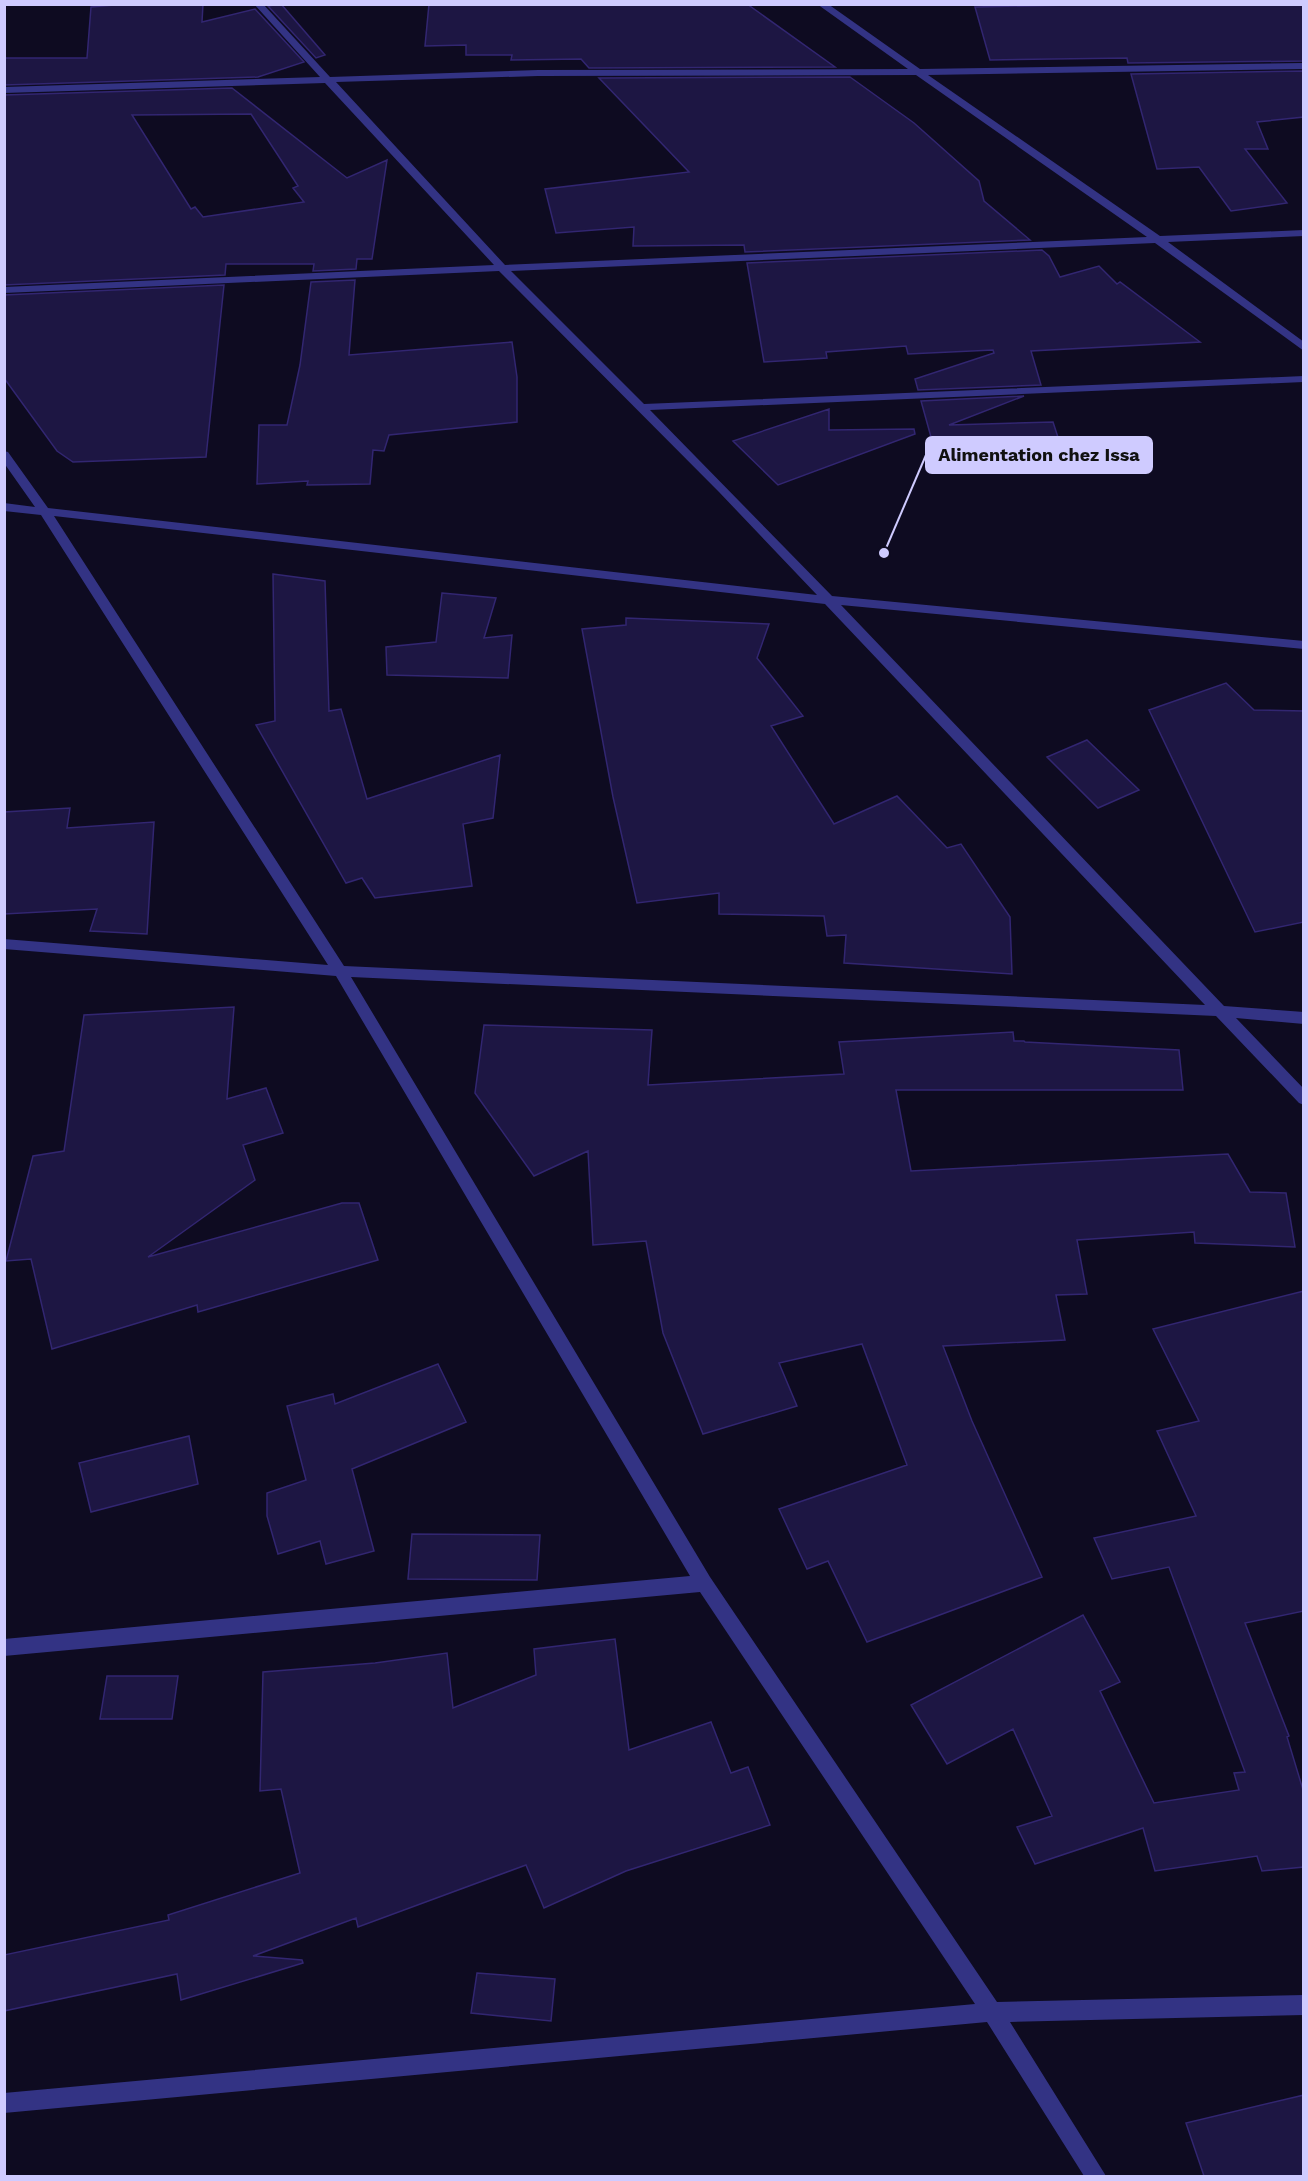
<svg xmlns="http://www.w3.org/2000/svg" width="1308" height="2181" font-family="'Work Sans',sans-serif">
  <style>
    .building { fill: #1d1643; stroke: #322671; stroke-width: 1.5; fill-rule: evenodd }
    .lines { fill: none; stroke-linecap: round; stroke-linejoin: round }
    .street { fill: #333384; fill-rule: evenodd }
    .leader { fill: none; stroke: #cfcbff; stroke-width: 2 }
    .callout-dot { fill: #cfcbff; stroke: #0e0b21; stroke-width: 2 }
    .callout { fill: #cfcbff; stroke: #cfcbff; stroke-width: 2 }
    .callout-label { font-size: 18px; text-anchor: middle; font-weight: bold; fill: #111 }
  </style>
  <rect width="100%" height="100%" fill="#0e0b21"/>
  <path class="building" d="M 126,4 L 203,4 L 202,22 L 255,9 L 304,62 L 258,77 L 4,85 L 4,58 L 87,58 L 91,7 Z
    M 281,4 L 325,55 L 316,58 L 268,6 Z
    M 429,4 L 747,4 L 835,67 L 589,68 L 581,59 L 511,60 L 512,55 L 466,55 L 466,45 L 425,46 Z
    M 1116,4 L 1304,4 L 1304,61 L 1128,63 L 1127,58 L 990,60 L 975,7 Z
    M 1304,71 L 1304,117 L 1257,122 L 1268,149 L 1245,149 L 1287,203 L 1231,211 L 1199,167 L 1157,169 L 1131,74 Z
    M 850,77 L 914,123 L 979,181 L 984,201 L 1030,240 L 745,252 L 744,245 L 633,246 L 634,227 L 556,233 L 545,189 L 689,172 L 599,78 Z
    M 232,88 L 347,178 L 387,160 L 372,259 L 357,259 L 356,269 L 313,271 L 314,264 L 226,264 L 225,275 L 4,285 L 4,95 ZM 251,114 L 298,186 L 293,188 L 304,202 L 203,217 L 195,207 L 191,209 L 132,115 Z
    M 1042,250 L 1049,256 L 1060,277 L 1099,266 L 1117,284 L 1120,282 L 1200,342 L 1031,351 L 1041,385 L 918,390 L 915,379 L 994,353 L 993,350 L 908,354 L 906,346 L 826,352 L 827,358 L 764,362 L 747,263 Z
    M 355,280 L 349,355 L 512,342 L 517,377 L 517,422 L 389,435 L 384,451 L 373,450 L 370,484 L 307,485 L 308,481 L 257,484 L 259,425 L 287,425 L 300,365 L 311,282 Z
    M 224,285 L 206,457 L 73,462 L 57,451 L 4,378 L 4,295 Z
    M 1024,396 L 949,425 L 1053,422 L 1067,465 L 939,466 L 921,401 Z
    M 829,409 L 829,430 L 914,429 L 915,434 L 778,485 L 733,441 Z
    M 273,574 L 325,581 L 329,711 L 341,709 L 367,799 L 500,755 L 493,818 L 463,824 L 472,886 L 375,898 L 362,878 L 346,883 L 256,725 L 275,721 Z
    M 442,593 L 496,598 L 484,638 L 512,635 L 508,678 L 387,675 L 386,647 L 436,642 Z
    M 626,618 L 769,624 L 757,658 L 803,716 L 771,726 L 834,824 L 897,796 L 947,848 L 961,844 L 1010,917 L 1012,974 L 844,963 L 846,935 L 827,936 L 824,916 L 719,914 L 719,893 L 637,903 L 613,797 L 582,629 L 626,625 Z
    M 1226,683 L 1254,710 L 1304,711 L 1304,922 L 1255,932 L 1149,710 Z
    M 1087,740 L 1139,790 L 1098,808 L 1047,757 Z
    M 70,808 L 67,828 L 154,822 L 147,934 L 90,931 L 97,909 L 4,914 L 4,812 Z
    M 234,1007 L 227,1099 L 266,1088 L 283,1133 L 243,1145 L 255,1180 L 148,1257 L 342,1203 L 359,1203 L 378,1260 L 198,1312 L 197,1305 L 52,1349 L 31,1259 L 6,1261 L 33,1156 L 64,1151 L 84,1015 Z
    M 484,1025 L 652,1030 L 648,1085 L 844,1074 L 839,1042 L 1013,1032 L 1014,1041 L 1024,1041 L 1025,1042 L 1179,1050 L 1183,1090 L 896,1090 L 911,1171 L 1228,1154 L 1250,1192 L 1286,1193 L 1295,1247 L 1195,1243 L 1194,1232 L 1077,1240 L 1087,1294 L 1056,1295 L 1065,1340 L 943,1346 L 972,1421 L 1042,1577 L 867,1642 L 828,1561 L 807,1569 L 779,1509 L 907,1465 L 862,1344 L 779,1363 L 797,1406 L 703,1434 L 663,1333 L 646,1241 L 593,1245 L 588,1151 L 534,1176 L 475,1093 Z
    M 1304,1291 L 1304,1611 L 1245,1623 L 1289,1736 L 1287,1737 L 1304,1793 L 1304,1867 L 1262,1871 L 1257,1856 L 1155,1871 L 1143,1828 L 1035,1864 L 1017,1827 L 1052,1816 L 1013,1729 L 947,1764 L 911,1705 L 1083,1615 L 1120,1682 L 1100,1691 L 1154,1803 L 1239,1790 L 1234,1773 L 1245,1772 L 1169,1567 L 1112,1579 L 1094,1538 L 1196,1516 L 1157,1431 L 1199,1421 L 1153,1329 Z
    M 438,1364 L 466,1422 L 352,1469 L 374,1551 L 326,1564 L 320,1541 L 278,1554 L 267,1516 L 267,1493 L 306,1480 L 287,1406 L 333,1394 L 335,1404 Z
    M 189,1436 L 198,1484 L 91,1512 L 79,1463 Z
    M 412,1534 L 540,1535 L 537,1580 L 408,1579 Z
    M 615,1639 L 629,1750 L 711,1722 L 731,1773 L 748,1767 L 770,1825 L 626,1871 L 544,1908 L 526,1865 L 358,1927 L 356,1918 L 253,1956 L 302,1960 L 303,1963 L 181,2000 L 177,1974 L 4,2011 L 4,1955 L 169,1920 L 168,1915 L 300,1873 L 281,1789 L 260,1791 L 263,1672 L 375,1663 L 447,1653 L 453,1708 L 536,1675 L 534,1649 Z
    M 107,1676 L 178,1676 L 172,1719 L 100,1719 Z
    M 477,1973 L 555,1979 L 551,2021 L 471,2013 Z
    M 1304,2095 L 1304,2176 L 1204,2176 L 1186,2123 Z"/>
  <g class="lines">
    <path class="street" d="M 254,4 L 263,4 L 330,77 L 538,70 L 908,69 L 817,4 L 828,4 L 920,69 L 1304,63 L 1304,69 L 928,75 L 1160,236 L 1304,230 L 1304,236 L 1168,242 L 1304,342 L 1304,351 L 1155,243 L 511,271 L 644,404 L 1304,376 L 1304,382 L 650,410 L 832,596 L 1304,641 L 1304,649 L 841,605 L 1224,1006 L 1304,1012 L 1304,1024 L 1236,1018 L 1304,1089 L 1304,1105 L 1299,1103 L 1216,1016 L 351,977 L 710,1577 L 997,2002 L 1304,1995 L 1304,2015 L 1010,2022 L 1106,2176 L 1084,2176 L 987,2022 L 4,2113 L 4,2093 L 975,2004 L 700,1592 L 4,1656 L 4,1639 L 690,1576 L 336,976 L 4,949 L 4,939 L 328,965 L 41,515 L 4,511 L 4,503 L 35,507 L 4,463 L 4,451 L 8,452 L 48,508 L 817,595 L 719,492 L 499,271 L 4,293 L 4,287 L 494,265 L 325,83 L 4,93 L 4,87 L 320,77 ZM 916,75 L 1147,237 L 505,265 L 336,82 L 538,76 ZM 54,516 L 825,604 L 1205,1005 L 344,966 Z"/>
  </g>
  <path class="leader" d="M884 553L926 455"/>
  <circle class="callout-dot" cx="884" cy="553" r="6"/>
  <rect class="callout" x="926" y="437" width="226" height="36" rx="6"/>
  <g class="callout-label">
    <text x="1039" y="461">Alimentation chez Issa</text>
  </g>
  <rect width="1308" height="2181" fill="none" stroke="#cfcbff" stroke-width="12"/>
</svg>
